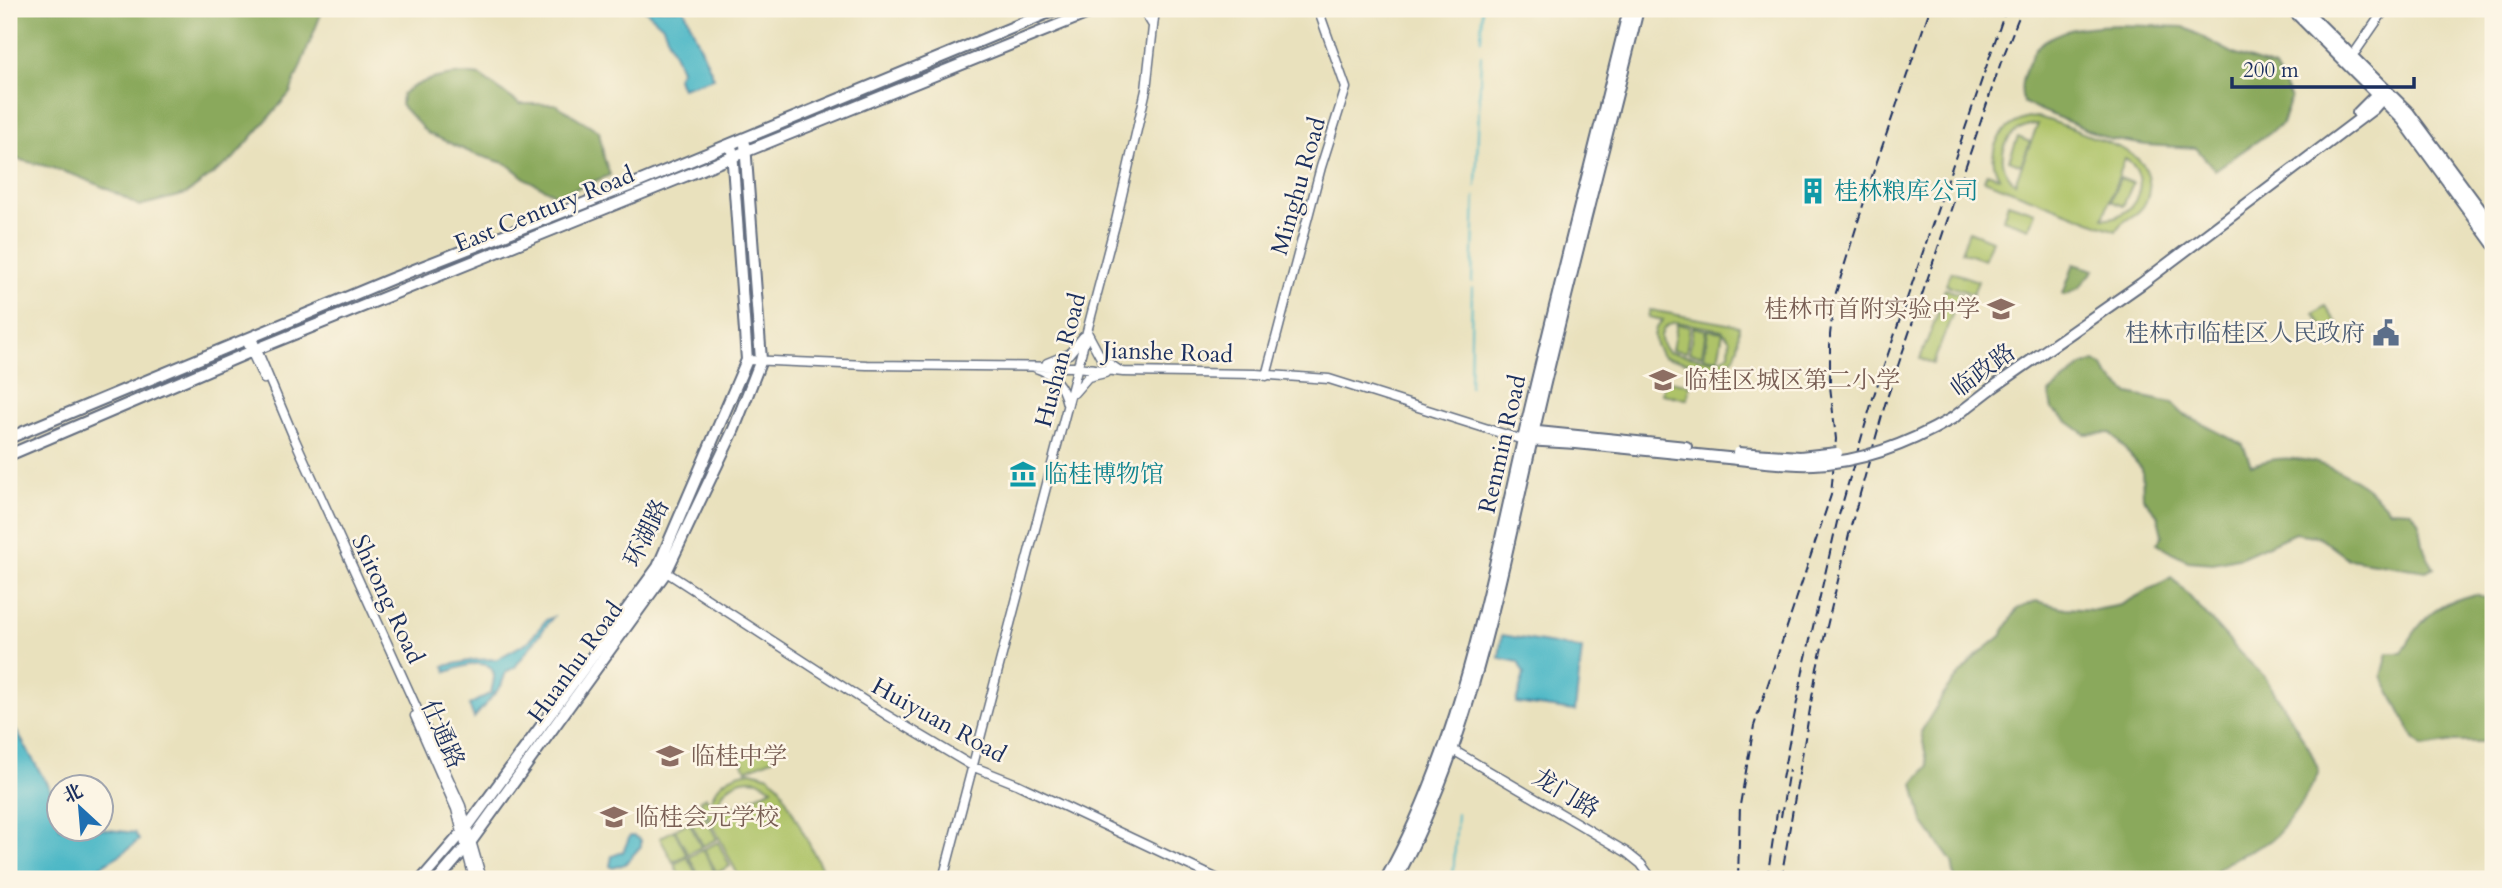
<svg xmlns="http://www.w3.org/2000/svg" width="2502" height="888" font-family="Cardo,'Noto Serif SC',serif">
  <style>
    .green { fill: #aec367; stroke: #647962; stroke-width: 2; fill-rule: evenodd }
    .forest { fill: #8aa95c; stroke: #526c5d; stroke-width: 2 }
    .water { fill: #4bb7c6; stroke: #337392; stroke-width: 2 }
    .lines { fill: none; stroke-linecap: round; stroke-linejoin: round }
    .stream { stroke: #4bb7c6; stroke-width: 2 }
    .minor-casing { stroke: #636d7f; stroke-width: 11 }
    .major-casing { stroke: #636d7f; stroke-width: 14 }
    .minor { stroke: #fff; stroke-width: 8 }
    .major { stroke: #fff; stroke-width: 10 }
    .rail { stroke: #1b2f5e; stroke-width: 2; stroke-dasharray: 10 5; stroke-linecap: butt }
    .major-bridge-casing { stroke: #636d7f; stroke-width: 14; stroke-linecap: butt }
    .major-bridge { stroke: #fff; stroke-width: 10 }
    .labels { text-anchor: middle; stroke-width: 5; stroke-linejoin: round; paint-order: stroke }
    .street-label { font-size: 24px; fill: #1b2f5e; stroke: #fcf5e5 }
    .culture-label { font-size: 24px; fill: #0d838f; stroke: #fcf5e5; text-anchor: start }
    .education-label { font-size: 24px; fill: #785e54; stroke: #fcf5e5; text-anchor: start }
    .service-label { font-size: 24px; fill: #4e5e75; stroke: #fcf5e5; text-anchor: end }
  </style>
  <rect width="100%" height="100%" fill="#fcf5e5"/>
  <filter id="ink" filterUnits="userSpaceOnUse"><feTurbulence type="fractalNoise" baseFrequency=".0143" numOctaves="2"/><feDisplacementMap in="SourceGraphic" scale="14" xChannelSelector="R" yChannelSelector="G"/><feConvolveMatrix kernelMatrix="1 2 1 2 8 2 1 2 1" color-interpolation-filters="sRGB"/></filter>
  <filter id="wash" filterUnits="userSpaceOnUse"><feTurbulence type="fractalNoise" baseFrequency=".00686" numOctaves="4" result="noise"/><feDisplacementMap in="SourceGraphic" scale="28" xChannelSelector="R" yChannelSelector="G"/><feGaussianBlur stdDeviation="1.57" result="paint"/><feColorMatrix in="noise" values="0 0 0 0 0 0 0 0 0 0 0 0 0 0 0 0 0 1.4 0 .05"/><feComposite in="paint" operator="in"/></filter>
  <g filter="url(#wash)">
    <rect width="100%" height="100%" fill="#e9e1bd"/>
    <path class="green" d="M 2038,117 C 2056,122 2073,129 2090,136 C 2119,147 2162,159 2146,201 C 2140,217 2121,218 2116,231 L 1984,180 L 1987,173 L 1999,177 C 1982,147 2006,118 2038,117 ZM 2038,124 L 2015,183 C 1990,161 2006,125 2038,124 ZM 2125,159 C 2154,175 2137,220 2103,218 Z
      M 2018,137 L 2030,142 L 2021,165 L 2009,160 Z
      M 2120,178 L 2133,183 L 2123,206 L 2111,201 Z
      M 2008,203 L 2035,212 L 2029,228 L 2003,219 Z
      M 1969,231 L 1992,240 L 1984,260 L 1961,252 Z
      M 1951,272 L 1978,281 L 1973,294 L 1946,285 Z
      M 1945,289 L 1972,298 L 1968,311 L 1940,302 Z
      M 1941,305 L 1954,310 L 1933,364 L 1920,359 Z
      M 2325,306 L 2339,326 L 2328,333 L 2314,314 Z
      M 1650,310 L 1739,326 L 1738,347 L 1734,357 L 1725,365 L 1713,367 L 1666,358 L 1661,355 L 1656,345 L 1654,336 L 1656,328 L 1663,320 L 1648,317 ZM 1676,322 L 1722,330 L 1730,340 L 1729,353 L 1723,358 L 1716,361 L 1668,352 C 1656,340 1660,325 1676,322 Z
      M 1677,324 L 1690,327 L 1686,352 L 1672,350 Z
      M 1693,327 L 1706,330 L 1702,355 L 1689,353 Z
      M 1708,330 L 1723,332 L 1718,359 L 1704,357 Z
      M 1665,380 L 1690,385 L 1687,399 L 1662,394 Z
      M 768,745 L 774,758 L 746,770 L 740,757 Z
      M 752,771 L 769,776 L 779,785 L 822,869 L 824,879 L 817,879 L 816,874 L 805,879 L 740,879 L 700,800 L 706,797 L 710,803 C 716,783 731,773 752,771 ZM 750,779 L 758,780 L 772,788 L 718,816 C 716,795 729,780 750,779 Z
      M 704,814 L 717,839 L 703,846 L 690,821 Z
      M 689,822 L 701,847 L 688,854 L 675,830 Z
      M 674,830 L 687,855 L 673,862 L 660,838 Z
      M 718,842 L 730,866 L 717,873 L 704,849 Z
      M 703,849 L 715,874 L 701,879 L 689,857 Z
      M 687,857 L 699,879 L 681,879 L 674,864 Z"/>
    <path class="forest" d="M 9,9 L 323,9 L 290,93 L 233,159 L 186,194 L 139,206 C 99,182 55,166 9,158 Z
      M 2119,25 L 2184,27 L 2236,55 L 2275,68 L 2291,98 L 2282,124 L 2215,170 L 2196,148 L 2146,145 L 2109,139 L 2024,103 C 2019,90 2021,79 2027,67 C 2030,61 2032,52 2037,47 C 2059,26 2091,26 2119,25 Z
      M 463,74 L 480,76 L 520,104 L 555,104 L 599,131 L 604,158 L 610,175 L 558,196 L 526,179 L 507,164 L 474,154 L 427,133 L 401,105 L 402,94 C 420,80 440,76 463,74 Z
      M 2074,264 L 2094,270 L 2080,287 L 2066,295 L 2063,294 Z
      M 2095,361 L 2103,366 L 2107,375 L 2129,394 L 2172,403 L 2183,414 L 2243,445 L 2251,465 C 2259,463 2269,460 2277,459 C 2317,455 2365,479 2389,510 L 2411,511 C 2425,528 2419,534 2425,551 C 2427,556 2431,562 2434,567 L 2426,571 L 2349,559 L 2319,537 L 2295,533 L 2242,557 L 2213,563 L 2188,561 L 2157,543 L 2162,535 L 2157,514 L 2143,498 L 2142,469 L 2111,433 L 2085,434 L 2052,410 L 2049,393 L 2082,366 Z
      M 2172,577 L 2240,653 L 2265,677 L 2309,748 L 2319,771 C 2312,789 2284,832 2268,842 C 2245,855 2226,858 2209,879 L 1955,879 L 1952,862 L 1923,822 L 1914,784 L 1928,766 L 1921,732 L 1947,689 L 1975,657 L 2001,636 L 2017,609 L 2036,601 L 2065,608 L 2095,610 L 2121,605 Z
      M 2476,594 L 2493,601 L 2493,742 L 2453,742 L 2423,747 L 2414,739 L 2382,676 L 2388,653 L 2402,653 C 2421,618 2436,603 2476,594 Z"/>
    <path class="water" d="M 644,9 L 684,9 L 714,78 L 682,88 L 677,78 L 681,70 L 663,26 Z
      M 553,617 L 515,667 L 506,672 L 501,686 L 474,718 L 469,705 L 491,693 C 492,688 494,681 494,676 C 492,654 458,668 447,672 L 444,666 L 474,660 L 497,659 L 529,641 L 546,620 Z
      M 1502,635 L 1582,649 L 1575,711 L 1516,703 L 1524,674 L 1518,662 L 1499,658 Z
      M 9,718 L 59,805 L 60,828 L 101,829 L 135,833 L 139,840 L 123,853 L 79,879 L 9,879 Z
      M 630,836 L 634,836 L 641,840 L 641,846 L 625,864 L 613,868 L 610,866 L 612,856 L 623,852 Z"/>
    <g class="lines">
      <path class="stream" d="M 1481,40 L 1482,9
        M 1476,186 L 1481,55
        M 1472,282 L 1475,197
        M 1470,387 L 1472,288
        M 1453,879 L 1457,814"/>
    </g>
  </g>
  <g filter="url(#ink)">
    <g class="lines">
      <g class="minor-casing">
        <path id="minor" d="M 1143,9 L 1152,24
          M 2356,51 L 2385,9
          M 1087,332 L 1101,358 L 1120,371
          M 252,338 L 295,440 L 461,806 L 482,879
          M 246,340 L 264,379
          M 747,360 L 867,365 L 1077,367 L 1123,372 L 1256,374 L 1329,379 L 1523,440
          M 1047,363 L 1069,354 L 1083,337
          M 1036,368 C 1054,374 1063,386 1067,404
          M 1266,376 L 1321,167 L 1346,88 L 1318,9
          M 1074,393 L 1088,377 L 1105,373
          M 663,570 L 885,714 L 974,767 L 1017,784 L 1218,879
          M 415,716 L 456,809 L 474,879
          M 1453,750 L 1626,852 L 1641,864 L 1652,879
          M 943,879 L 1116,221 L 1146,90 L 1155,9"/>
      </g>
      <g class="major-casing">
        <path id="major" d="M 2292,9 L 2403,120 L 2493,244
          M 2304,9 L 2408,112 L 2493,227
          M 2358,113 L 2383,88
          M 1953,418 L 1992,388 L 2141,284 L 2373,109 L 2388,92
          M 1528,431 L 1686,447
          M 9,438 L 391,279 L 629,186 L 1057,9
          M 1526,440 L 1576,443 L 1738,459
          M 9,455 L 257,349 L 1098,9
          M 422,879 L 468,826 L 658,567 L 747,360 L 732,150
          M 439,879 L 472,840 L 666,572 L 734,429 L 761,360 L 745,144
          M 1386,879 C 1463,741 1490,583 1525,431 C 1558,289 1595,149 1629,9
          M 1396,879 C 1471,740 1499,583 1534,430 C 1566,289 1604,149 1638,9"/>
      </g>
      <use href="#minor" class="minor"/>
      <use href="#major" class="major"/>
      <path class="rail" d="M 1782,779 L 1804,666 L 1837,522 L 1873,398 L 2006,9
        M 1781,817 L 1789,769
        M 1738,879 L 1740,805 L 1754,726 L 1831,495 L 1836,439 L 1830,386 L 1830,335 L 1834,299 L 1874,170 L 1930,9
        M 1767,879 L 1778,806
        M 1781,879 L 1817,668 L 1851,526 L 1886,401 L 2001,62 L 2022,9"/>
      <g class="major-bridge-casing">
        <path id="major-bridge" d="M 1738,453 L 1800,457 L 1837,453
          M 1738,459 C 1763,462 1789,465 1814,464 C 1863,462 1912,442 1953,418"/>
      </g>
      <use href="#major-bridge" class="major-bridge"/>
    </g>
  </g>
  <defs>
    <g id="building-bare" transform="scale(2.1)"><path d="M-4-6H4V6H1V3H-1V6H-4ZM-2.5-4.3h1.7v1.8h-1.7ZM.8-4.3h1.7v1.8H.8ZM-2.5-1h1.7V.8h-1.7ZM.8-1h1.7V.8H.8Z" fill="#0f9aa8" stroke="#fcf5e5" stroke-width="2.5" paint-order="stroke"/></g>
    <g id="school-bare" transform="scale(2.1)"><path d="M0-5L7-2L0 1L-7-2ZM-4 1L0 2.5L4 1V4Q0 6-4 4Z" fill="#8d6e63" stroke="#fcf5e5" stroke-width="2.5" paint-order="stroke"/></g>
    <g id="civic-bare" transform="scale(2.1)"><path d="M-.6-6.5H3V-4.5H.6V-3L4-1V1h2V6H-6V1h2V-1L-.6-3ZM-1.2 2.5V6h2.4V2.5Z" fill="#5c6f8a" stroke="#fcf5e5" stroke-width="2.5" paint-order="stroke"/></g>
    <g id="museum-bare" transform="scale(2.1)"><path d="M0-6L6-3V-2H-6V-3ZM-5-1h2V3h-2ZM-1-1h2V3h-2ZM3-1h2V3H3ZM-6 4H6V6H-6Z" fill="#0f9aa8" stroke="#fcf5e5" stroke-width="2.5" paint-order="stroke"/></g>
  </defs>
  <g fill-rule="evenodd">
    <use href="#building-bare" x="1813" y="191"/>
    <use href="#school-bare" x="2001" y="309"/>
    <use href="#civic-bare" x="2386" y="333"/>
    <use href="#school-bare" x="1663" y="380"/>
    <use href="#museum-bare" x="1023" y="474"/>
    <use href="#school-bare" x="670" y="756"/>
    <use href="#school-bare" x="614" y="817"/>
  </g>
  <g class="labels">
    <g class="street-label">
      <text transform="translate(1298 186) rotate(-74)" y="8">Minghu Road</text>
      <text transform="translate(544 209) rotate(-22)" y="8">East Century Road</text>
      <text transform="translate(1168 352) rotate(2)" y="8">Jianshe Road</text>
      <text transform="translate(1060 360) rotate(-75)" y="8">Hushan Road</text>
      <text transform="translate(1983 370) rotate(-36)" y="8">临政路</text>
      <text transform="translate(1502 444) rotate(-77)" y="8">Renmin Road</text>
      <text transform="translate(646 533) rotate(-64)" y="8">环湖路</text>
      <text transform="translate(388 599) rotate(65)" y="8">Shitong Road</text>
      <text transform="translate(575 662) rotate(-54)" y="8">Huanhu Road</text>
      <text transform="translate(939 720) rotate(29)" y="8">Huiyuan Road</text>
      <text transform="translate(443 734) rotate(66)" y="8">仕通路</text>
      <text transform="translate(1566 793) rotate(31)" y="8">龙门路</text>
    </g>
    <g class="culture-label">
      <text x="1834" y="199">桂林粮库公司</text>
      <text x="1044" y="482">临桂博物馆</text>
    </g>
    <g class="education-label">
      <text x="1980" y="317" text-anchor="end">桂林市首附实验中学</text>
      <text x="1684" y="388">临桂区城区第二小学</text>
      <text x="691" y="764">临桂中学</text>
      <text x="635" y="825">临桂会元学校</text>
    </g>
    <g class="service-label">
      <text x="2365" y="341">桂林市临桂区人民政府</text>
    </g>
  </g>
  <rect width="2502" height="888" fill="none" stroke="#fcf5e5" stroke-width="35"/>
  <g transform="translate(80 808) rotate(334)"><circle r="33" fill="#fcf5e5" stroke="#a2a6af" stroke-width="2"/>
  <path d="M0-5L12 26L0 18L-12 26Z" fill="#1f6fb2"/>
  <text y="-10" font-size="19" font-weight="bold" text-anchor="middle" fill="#1b2f5e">北</text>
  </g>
  <path d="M2232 77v10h182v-10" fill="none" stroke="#1b2f5e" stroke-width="3.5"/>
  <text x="2243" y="77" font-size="21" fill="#1b2f5e" stroke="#fcf5e5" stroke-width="5" paint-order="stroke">200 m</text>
</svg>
